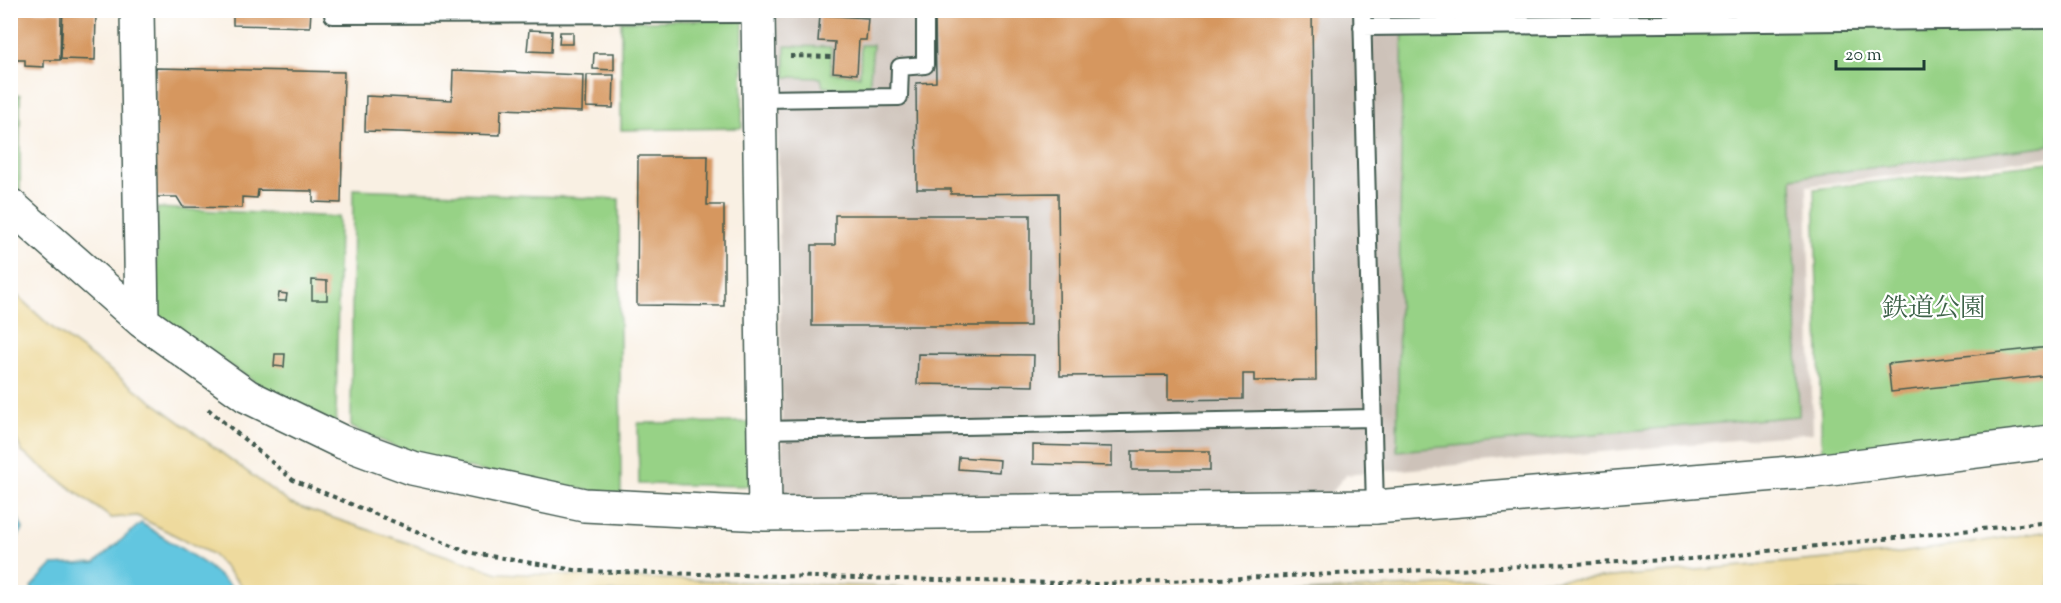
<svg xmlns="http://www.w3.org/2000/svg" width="2061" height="603" font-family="'Sorts Mill Goudy','Noto Serif JP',serif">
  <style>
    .industrial { fill: #cdc2b9 }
    .green { fill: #97d286; stroke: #5b885d; stroke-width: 1.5 }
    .sand { fill: #eeda9e; stroke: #868c69; stroke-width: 1.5 }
    .water { fill: #62c6e0; stroke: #40828a; stroke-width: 1.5 }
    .building { fill: #d6975e }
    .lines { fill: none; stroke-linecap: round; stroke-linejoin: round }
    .lane-casing { stroke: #40584e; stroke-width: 20 }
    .street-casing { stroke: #40584e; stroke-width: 36 }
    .secondary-casing { stroke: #40584e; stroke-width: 36 }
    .path { stroke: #40584e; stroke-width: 4; stroke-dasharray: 4.5 4.5; stroke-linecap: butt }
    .lane { stroke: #fff; stroke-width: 16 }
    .street { stroke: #fff; stroke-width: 33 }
    .secondary { stroke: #fff; stroke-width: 33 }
    .labels { text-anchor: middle; stroke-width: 4.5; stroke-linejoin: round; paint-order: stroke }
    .park-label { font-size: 26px; fill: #3d6248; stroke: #fff }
  </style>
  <rect width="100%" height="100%" fill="#fff"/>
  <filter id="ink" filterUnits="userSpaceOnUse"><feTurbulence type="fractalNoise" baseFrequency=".0167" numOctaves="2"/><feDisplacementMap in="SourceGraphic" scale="12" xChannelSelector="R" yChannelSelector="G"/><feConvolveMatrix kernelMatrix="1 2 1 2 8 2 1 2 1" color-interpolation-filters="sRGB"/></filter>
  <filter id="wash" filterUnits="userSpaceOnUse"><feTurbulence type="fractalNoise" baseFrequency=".008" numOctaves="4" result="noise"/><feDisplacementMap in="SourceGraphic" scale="24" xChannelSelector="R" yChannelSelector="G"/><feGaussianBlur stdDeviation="1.35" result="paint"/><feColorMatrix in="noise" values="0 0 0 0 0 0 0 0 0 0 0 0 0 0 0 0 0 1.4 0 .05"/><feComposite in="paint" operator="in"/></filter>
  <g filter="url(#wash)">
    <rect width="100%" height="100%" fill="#f9f0e3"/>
    <path class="industrial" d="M 776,11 L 2050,11 L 2050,157 L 1807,186 L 1813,433 L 1346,475 L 1322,503 L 783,502 Z"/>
    <path class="green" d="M 1403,11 L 2050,11 L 2050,145 L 1792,178 L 1799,416 L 1397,451 Z
      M 743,20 L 742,128 L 621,130 L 621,21 Z
      M 861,45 L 873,45 L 869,89 L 823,87 L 821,78 L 785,77 L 785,46 L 831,47 L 831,73 L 860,76 Z
      M 11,95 L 20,95 L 20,205 L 11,195 Z
      M 2050,162 L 2050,425 L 1822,456 L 1814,189 Z
      M 353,189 L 619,199 L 621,495 L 523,481 L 413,455 L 351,427 Z
      M 157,208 L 339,217 L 336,424 L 261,386 L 156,317 Z
      M 749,422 L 751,486 L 639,484 L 638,423 Z"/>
    <path class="sand" d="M 10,289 L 50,326 L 291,504 L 498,573 L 1026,592 L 248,592 L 212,554 L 137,516 L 111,518 L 22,452 L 11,427 Z
      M 2050,531 L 2050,592 L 1282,592 L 1600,578 L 1900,553 Z"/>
    <path class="water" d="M 11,503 L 23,529 L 11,547 L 10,547 Z
      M 141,523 L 204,563 L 238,592 L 33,592 L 31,587 L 52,565 L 95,563 Z"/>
    <g id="blocks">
      <path class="building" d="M 10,10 L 61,12 L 60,60 L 44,60 L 44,67 L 25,66 L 25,60 L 16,60 L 15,69 L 10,69 Z
        M 63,10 L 96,13 L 95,60 L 61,59 Z
        M 233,10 L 311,10 L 310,27 L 233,25 Z
        M 935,10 L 1312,10 L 1316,380 L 1254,381 L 1254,374 L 1243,374 L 1243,399 L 1168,400 L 1168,375 L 1060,376 L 1058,193 L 951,194 L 951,189 L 917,189 L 916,83 L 936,82 Z
        M 820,15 L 868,18 L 866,40 L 859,40 L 857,74 L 833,72 L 835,42 L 818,41 Z
        M 529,30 L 552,31 L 551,52 L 527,51 Z
        M 560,32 L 573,32 L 573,44 L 559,44 Z
        M 594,53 L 614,53 L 614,70 L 593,69 Z
        M 156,68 L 344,72 L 341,203 L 313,202 L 313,191 L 258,190 L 257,198 L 242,197 L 242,208 L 183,207 L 177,197 L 154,197 Z
        M 453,70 L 583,75 L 582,112 L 501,109 L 500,135 L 365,131 L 366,96 L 452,100 Z
        M 587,75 L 614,75 L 613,108 L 586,107 Z
        M 638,156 L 708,156 L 707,205 L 724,205 L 724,306 L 637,305 Z
        M 835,215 L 1030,215 L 1030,326 L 812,326 L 812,245 L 835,245 Z
        M 312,280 L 327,281 L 327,300 L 312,300 Z
        M 279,293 L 287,294 L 286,301 L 278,301 Z
        M 2050,347 L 2050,375 L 1891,392 L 1888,364 Z
        M 275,354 L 285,354 L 284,367 L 274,366 Z
        M 918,354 L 1034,355 L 1033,386 L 917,384 Z
        M 1033,445 L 1112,447 L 1112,466 L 1033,464 Z
        M 1132,451 L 1210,451 L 1210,470 L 1132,470 Z
        M 959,457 L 1000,460 L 999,472 L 958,469 Z"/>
    </g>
  </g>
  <g filter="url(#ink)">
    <use href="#blocks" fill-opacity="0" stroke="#40584e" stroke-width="1.5"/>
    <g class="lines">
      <g class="lane-casing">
        <path id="lane" d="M 1362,10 L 1375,507
          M 333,15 L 758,14
          M 1362,27 L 2050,20
          M 761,99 L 899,97 L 900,67 L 925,65 L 925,10
          M 764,430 L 1372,418"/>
      </g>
      <g class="street-casing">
        <path id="street" d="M 137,10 L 142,321
          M 758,10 L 765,514
          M 10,205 L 142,321 L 247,396 L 342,442 L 412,468 L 584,505 L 765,514 L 1375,507"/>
      </g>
      <g class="secondary-casing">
        <path id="secondary" d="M 1375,507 L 1815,471 L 2050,442"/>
      </g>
      <path class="path" d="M 790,56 L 834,57
        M 208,409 L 293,480 L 467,552 L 580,571 L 1098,584 L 1690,559 L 2050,522"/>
      <use href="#lane" class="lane"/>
      <use href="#street" class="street"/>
      <use href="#secondary" class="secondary"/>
    </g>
  </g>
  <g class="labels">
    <g class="park-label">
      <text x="1934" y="316">鉄道公園</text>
    </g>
  </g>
  <rect width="2061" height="603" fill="none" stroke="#fff" stroke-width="36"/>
  <path d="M1836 60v9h88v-9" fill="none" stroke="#1f3d34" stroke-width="3"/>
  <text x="1845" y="60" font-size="18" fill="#1f3d34" stroke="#ffffff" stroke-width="4.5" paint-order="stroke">20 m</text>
</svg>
